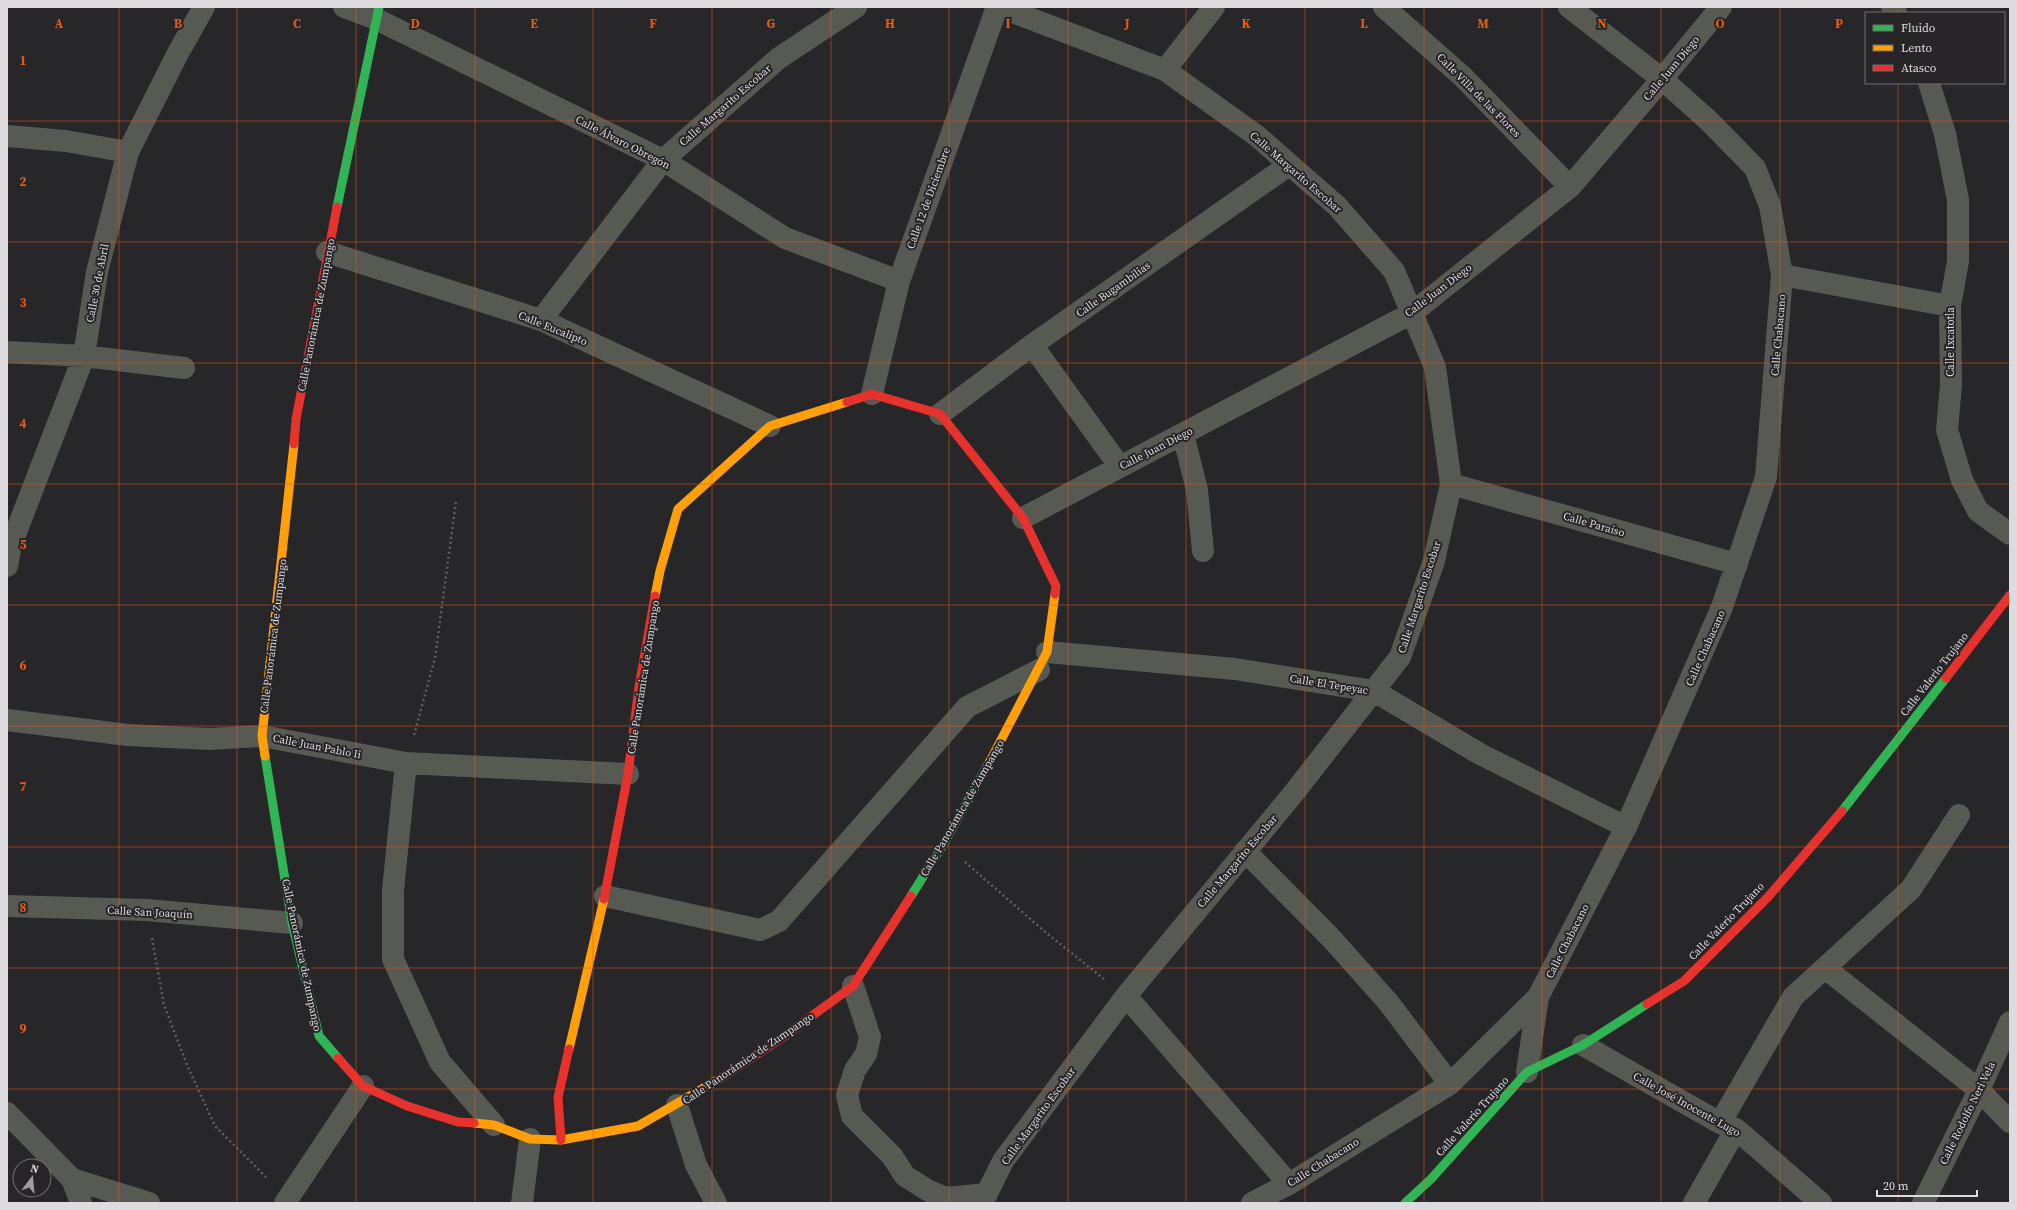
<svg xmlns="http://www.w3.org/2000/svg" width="2017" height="1210" font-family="'Source Serif 4',serif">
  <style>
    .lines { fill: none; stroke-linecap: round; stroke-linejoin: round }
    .path { stroke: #5f605d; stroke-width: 2.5; stroke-dasharray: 2 3; stroke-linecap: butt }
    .street { stroke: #575953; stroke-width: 22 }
    .fast { stroke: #30b455; stroke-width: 9 }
    .slow { stroke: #ff9f0a; stroke-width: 9 }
    .jam { stroke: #e5322d; stroke-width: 9 }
    .grid { fill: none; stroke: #e8590c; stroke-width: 1; stroke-opacity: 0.55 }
    .labels { text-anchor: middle; stroke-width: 4; stroke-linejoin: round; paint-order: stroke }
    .street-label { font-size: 11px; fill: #dddbde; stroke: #282529 }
    .grid-label { font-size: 13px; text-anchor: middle; font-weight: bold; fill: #e8590c; stroke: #282529; stroke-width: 4; stroke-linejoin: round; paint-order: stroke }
  </style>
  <rect width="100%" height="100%" fill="#272628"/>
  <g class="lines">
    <path class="path" d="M 414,735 L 435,658 L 456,501
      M 965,862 L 1044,931 L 1104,979
      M 152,938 L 164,1005 L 187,1065 L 215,1126 L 267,1178"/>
    <path class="street" d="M 344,7 L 376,19 L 663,160 L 785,238 L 899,281
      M 1384,7 L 1463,77 L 1570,187
      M 1892,7 L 1896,13
      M 1165,70 L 1214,7
      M 1929,83 L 1945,134 L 1958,200 L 1958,261 L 1950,306 L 1951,385 L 1947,430 L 1962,480 L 1978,511 L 2010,534
      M 7,136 L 66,141 L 128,152
      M 327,252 L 541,320 L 770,426
      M 1782,275 L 1950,306
      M 541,320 L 663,160 L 779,58 L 856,7
      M 1032,345 L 1120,467
      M 7,352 L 84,356 L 184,368
      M 872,394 L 899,281 L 997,7
      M 940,414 L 1032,345 L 1289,165
      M 1183,434 L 1197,490 L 1203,551
      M 1451,484 L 1737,564
      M 1023,518 L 1412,313 L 1570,187 L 1662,79 L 1721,7
      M 7,566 L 11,545 L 84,356 L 97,272 L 128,152 L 178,53 L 204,7
      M 1047,652 L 1235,669 L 1374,691 L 1480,754 L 1626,827
      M 7,720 L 128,735 L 210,739 L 262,736 L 406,763 L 628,774
      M 406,763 L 393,890 L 393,959 L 440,1062 L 494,1125
      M 1245,851 L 1331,938 L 1388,1002 L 1450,1084
      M 605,896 L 760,930 L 779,921 L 967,707 L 1039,670
      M 7,906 L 147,910 L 292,923
      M 1825,968 L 1979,1090 L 2010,1122
      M 853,986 L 870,1037 L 866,1054 L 855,1070 L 847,1095 L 852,1116 L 892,1156 L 905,1176 L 929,1191 L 946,1198 L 987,1194
      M 1126,996 L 1289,1184
      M 1583,1045 L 1720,1123 L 1736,1129 L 1821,1203
      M 1527,1072 L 1538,997
      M 677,1105 L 696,1165 L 716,1203
      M 7,1113 L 72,1179 L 81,1203
      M 1720,1123 L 1793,997 L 1911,889 L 1959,815
      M 72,1179 L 149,1203
      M 285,1203 L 363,1086
      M 522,1203 L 530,1139
      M 982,1203 L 1003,1161 L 1126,996 L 1293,794 L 1400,657 L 1434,561 L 1451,484 L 1435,367 L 1394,271 L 1337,206 L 1257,136 L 1165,70 L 1000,7
      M 1252,1203 L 1289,1184 L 1450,1084 L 1538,997 L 1626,827 L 1722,607 L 1766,477 L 1782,275 L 1770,206 L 1755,168 L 1709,121 L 1662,79 L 1569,7
      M 1694,1203 L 1736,1129
      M 1923,1203 L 1979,1090 L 2010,1022"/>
    <path class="fast" d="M 337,207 L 379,7
      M 265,756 L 292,923 L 319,1036 L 338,1058
      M 1842,811 L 1946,678
      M 911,896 L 944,843 L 990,761
      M 1405,1203 L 1431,1179 L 1527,1072 L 1583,1045 L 1647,1004"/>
    <path class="slow" d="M 655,596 L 660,571 L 678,509 L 770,426 L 847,402
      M 265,756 L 262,736 L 294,444
      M 990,761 L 1047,652 L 1055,594
      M 569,1049 L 604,899
      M 474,1123 L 494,1125 L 530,1139 L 561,1140 L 638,1126 L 721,1078"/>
    <path class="jam" d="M 847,402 L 872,394 L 940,414 L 1023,518 L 1056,586 L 1055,594
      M 294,444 L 296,419 L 337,207
      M 1946,678 L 2010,595
      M 604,899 L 628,774 L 639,687 L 655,596
      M 1647,1004 L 1684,981 L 1768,897 L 1842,811
      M 338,1058 L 363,1086 L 407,1106 L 458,1122 L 474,1123
      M 721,1078 L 783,1037 L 853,986 L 911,896
      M 561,1140 L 558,1097 L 569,1049"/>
  </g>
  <path class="grid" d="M 119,7 L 119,1203M 237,7 L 237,1203M 356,7 L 356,1203M 475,7 L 475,1203M 593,7 L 593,1203M 712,7 L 712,1203M 831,7 L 831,1203M 949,7 L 949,1203M 1068,7 L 1068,1203M 1186,7 L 1186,1203M 1305,7 L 1305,1203M 1424,7 L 1424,1203M 1542,7 L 1542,1203M 1661,7 L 1661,1203M 1780,7 L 1780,1203M 1898,7 L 1898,13M 1898,83 L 1898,1203M 7,121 L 2010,121M 7,242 L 2010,242M 7,363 L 2010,363M 7,484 L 2010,484M 7,605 L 2010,605M 7,726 L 2010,726M 7,847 L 2010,847M 7,968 L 2010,968M 7,1089 L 2010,1089"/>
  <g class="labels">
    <g class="street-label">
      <text transform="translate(1671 68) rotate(-50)" y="4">Calle Juan Diego</text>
      <text transform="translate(1479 95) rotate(45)" y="4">Calle Villa de las Flores</text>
      <text transform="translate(725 105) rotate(-41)" y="4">Calle Margarito Escobar</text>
      <text transform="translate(623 142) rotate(27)" y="4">Calle Álvaro Obregón</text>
      <text transform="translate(1296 172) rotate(41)" y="4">Calle Margarito Escobar</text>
      <text transform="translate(928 198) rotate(-70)" y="4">Calle 12 de Diciembre</text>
      <text transform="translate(97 283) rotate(-79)" y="4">Calle 30 de Abril</text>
      <text transform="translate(1113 289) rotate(-35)" y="4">Calle Bugambilias</text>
      <text transform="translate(1438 290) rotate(-37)" y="4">Calle Juan Diego</text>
      <text transform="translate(316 315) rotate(-79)" y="4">Calle Panorámica de Zumpango</text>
      <text transform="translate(553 328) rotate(22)" y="4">Calle Eucalipto</text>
      <text transform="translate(1778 335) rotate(-85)" y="4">Calle Chabacano</text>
      <text transform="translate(1950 342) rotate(-90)" y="4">Calle Ixcatotla</text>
      <text transform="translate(1156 448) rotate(-27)" y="4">Calle Juan Diego</text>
      <text transform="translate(1594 524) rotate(16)" y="4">Calle Paraíso</text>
      <text transform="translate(1419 597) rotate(-72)" y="4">Calle Margarito Escobar</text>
      <text transform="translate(273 636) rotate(-83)" y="4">Calle Panorámica de Zumpango</text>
      <text transform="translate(1705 648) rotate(-66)" y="4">Calle Chabacano</text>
      <text transform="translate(1934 674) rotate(-52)" y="4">Calle Valerio Trujano</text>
      <text transform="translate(643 677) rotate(-81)" y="4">Calle Panorámica de Zumpango</text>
      <text transform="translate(1329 684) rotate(9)" y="4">Calle El Tepeyac</text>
      <text transform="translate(317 746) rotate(11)" y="4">Calle Juan Pablo Ii</text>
      <text transform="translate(962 808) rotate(-60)" y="4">Calle Panorámica de Zumpango</text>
      <text transform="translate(1237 861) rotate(-50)" y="4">Calle Margarito Escobar</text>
      <text transform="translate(150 912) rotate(3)" y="4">Calle San Joaquín</text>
      <text transform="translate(1726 921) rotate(-46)" y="4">Calle Valerio Trujano</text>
      <text transform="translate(1567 941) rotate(-63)" y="4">Calle Chabacano</text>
      <text transform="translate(302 955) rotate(78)" y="4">Calle Panorámica de Zumpango</text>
      <text transform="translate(748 1058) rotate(-34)" y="4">Calle Panorámica de Zumpango</text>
      <text transform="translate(1687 1104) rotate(29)" y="4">Calle José Inocente Lugo</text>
      <text transform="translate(1967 1113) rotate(-64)" y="4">Calle Rodolfo Neri Vela</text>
      <text transform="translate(1038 1116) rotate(-54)" y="4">Calle Margarito Escobar</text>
      <text transform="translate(1472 1116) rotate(-48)" y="4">Calle Valerio Trujano</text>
      <text transform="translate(1323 1162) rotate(-32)" y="4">Calle Chabacano</text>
    </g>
  </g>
  <g class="grid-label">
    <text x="59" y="28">A</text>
    <text x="178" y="28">B</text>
    <text x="297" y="28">C</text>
    <text x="415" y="28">D</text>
    <text x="534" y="28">E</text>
    <text x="653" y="28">F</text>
    <text x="771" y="28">G</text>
    <text x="890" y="28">H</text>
    <text x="1008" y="28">I</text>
    <text x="1127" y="28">J</text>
    <text x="1246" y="28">K</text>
    <text x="1364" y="28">L</text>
    <text x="1483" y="28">M</text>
    <text x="1602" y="28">N</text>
    <text x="1720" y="28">O</text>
    <text x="1839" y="28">P</text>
    <text x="23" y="65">1</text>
    <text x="23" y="186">2</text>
    <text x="23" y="307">3</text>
    <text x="23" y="428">4</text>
    <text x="23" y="549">5</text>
    <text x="23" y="670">6</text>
    <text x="23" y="791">7</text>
    <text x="23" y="912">8</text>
    <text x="23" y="1033">9</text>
  </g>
  <rect width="2017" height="1210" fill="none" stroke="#dddbde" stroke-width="16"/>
  <rect x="1865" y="12" width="140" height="72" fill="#282529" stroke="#706e71"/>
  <rect x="1873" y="25" width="20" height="6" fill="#30b455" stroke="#706e71"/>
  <text x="1901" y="32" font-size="12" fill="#dddbde">Fluido</text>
  <rect x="1873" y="45" width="20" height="6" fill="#ff9f0a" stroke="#706e71"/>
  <text x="1901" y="52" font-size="12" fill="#dddbde">Lento</text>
  <rect x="1873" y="65" width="20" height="6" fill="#e5322d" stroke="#706e71"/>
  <text x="1901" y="72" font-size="12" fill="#dddbde">Atasco</text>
  <g transform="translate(32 1178) rotate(16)"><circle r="19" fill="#282529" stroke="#706e71"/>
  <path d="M0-3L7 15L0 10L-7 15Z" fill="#9d9c9e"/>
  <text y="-6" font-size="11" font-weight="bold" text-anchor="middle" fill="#dddbde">N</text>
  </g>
  <path d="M1877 1190v6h100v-6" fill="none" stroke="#dddbde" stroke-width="2"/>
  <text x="1883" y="1190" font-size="12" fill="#dddbde" stroke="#282529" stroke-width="3" paint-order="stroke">20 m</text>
</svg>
